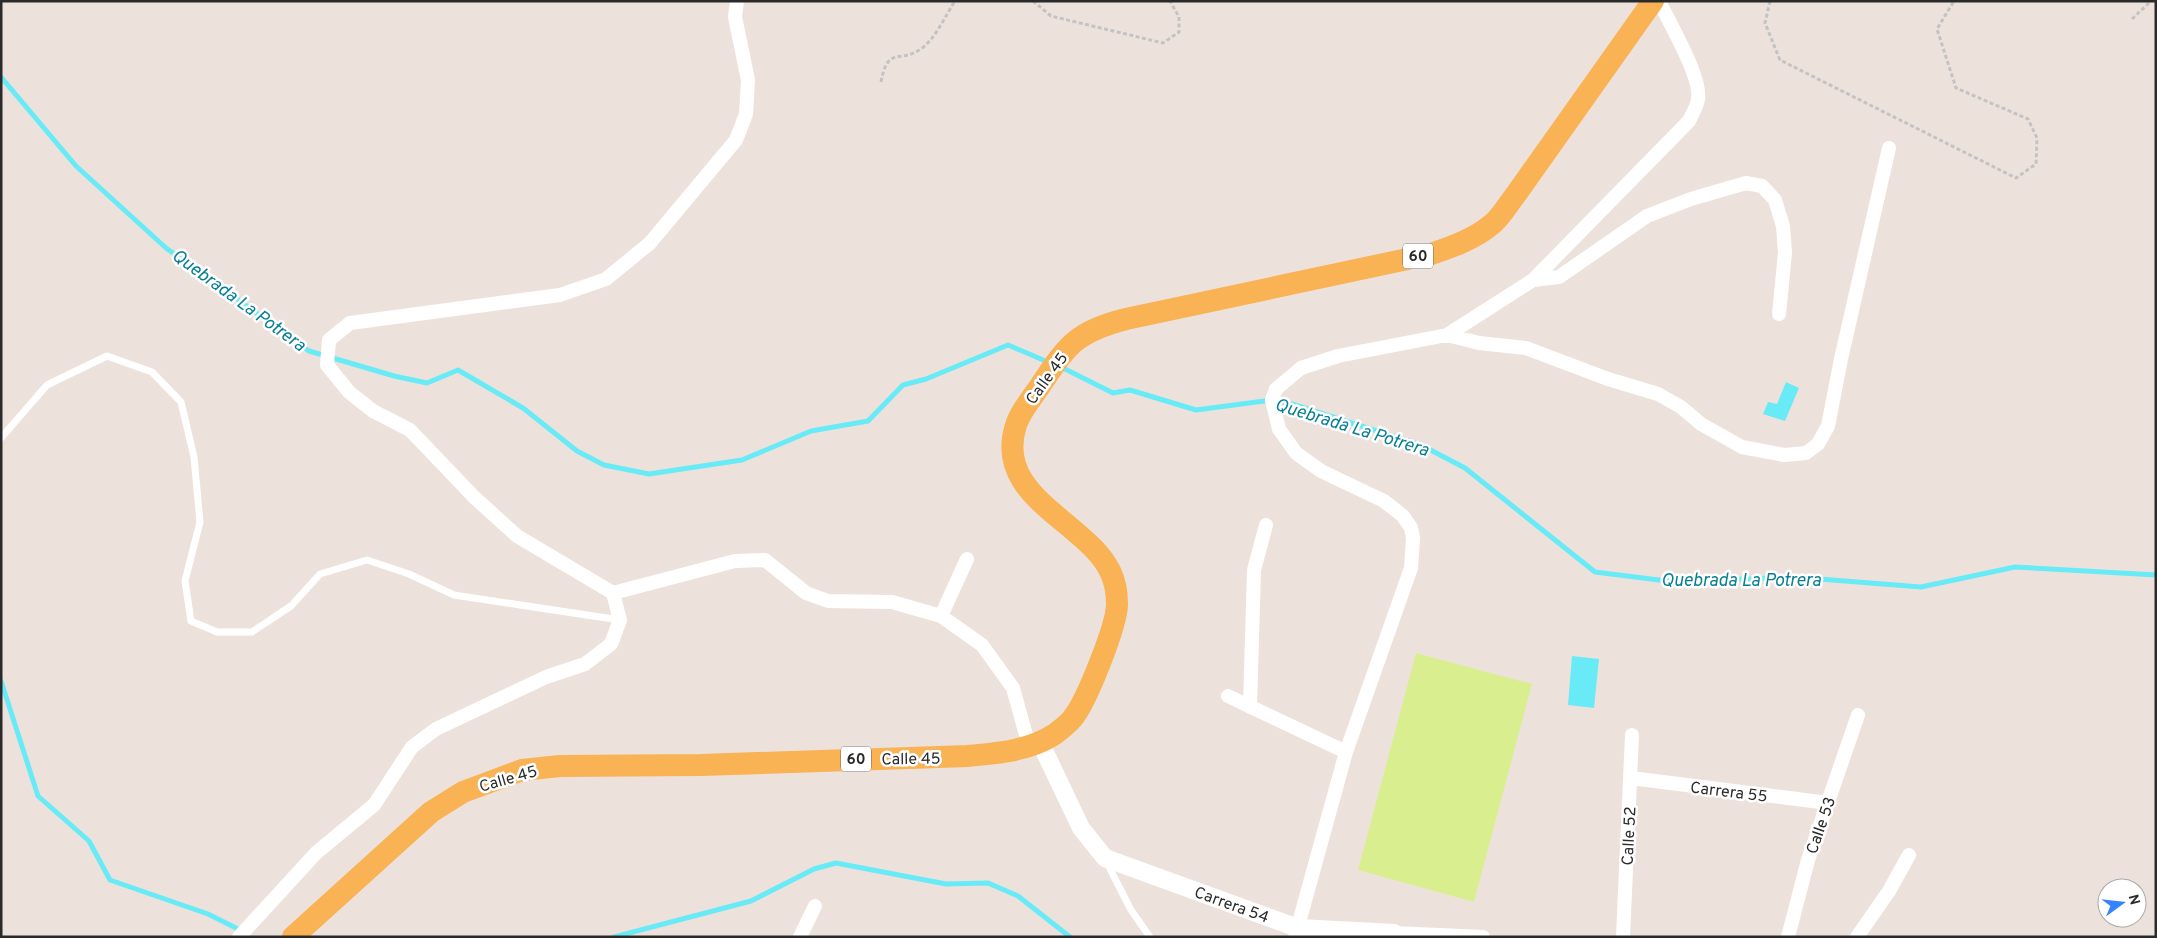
<svg xmlns="http://www.w3.org/2000/svg" width="2157" height="938" font-family="Overpass,sans-serif">
  <style>
    .pitch { fill: #d9ef8f }
    .water { fill: #68ebf6 }
    .lines { fill: none; stroke-linecap: round; stroke-linejoin: round }
    .stream { stroke: #68ebf6; stroke-width: 5 }
    .path { stroke: #c3c3c3; stroke-width: 3; stroke-dasharray: 4 2.5; stroke-linecap: butt }
    .service { stroke: #fff; stroke-width: 7 }
    .minor { stroke: #fff; stroke-width: 14 }
    .tertiary { stroke: #fff; stroke-width: 18 }
    .primary { stroke: #f9b254; stroke-width: 22 }
    .labels { text-anchor: middle; stroke-width: 5; stroke-linejoin: round; paint-order: stroke }
    .shield { fill: #fff; stroke: #6a6a6a; stroke-width: 1 }
    .shield-label { font-size: 15px; font-weight: bold; fill: #2a2a2a }
    .street-label { font-size: 16px; fill: #2a2a2a; stroke: #fff }
    .water-label { font-size: 18px; font-style: italic; fill: #067f94; stroke: #fff }
  </style>
  <rect width="100%" height="100%" fill="#ede2db"/>
  <path class="pitch" d="M 1416,653 L 1532,684 L 1474,902 L 1358,870 Z"/>
  <path class="water" d="M 1786,382 L 1799,388 L 1785,421 L 1763,414 L 1768,402 L 1777,404 Z
    M 1572,656 L 1599,659 L 1594,708 L 1568,705 Z"/>
  <g class="lines">
    <path class="stream" d="M 1,77 L 76,166 L 166,248 L 309,351 L 394,376 L 427,383 L 458,370 L 523,408 L 577,451 L 604,465 L 649,474 L 742,460 L 811,431 L 868,421 L 903,385 L 926,379 L 1008,345 L 1048,362
      M 1061,367 L 1113,393 L 1130,390 L 1196,410 L 1272,400 L 1292,404 L 1421,445 L 1465,468 L 1595,572 L 1675,582 L 1794,577 L 1921,587 L 2015,567 L 2156,575
      M 1,681 L 38,796 L 89,841 L 110,880 L 208,914 L 238,929
      M 614,937 L 751,901 L 814,869 L 836,863 L 946,884 L 988,883 L 1018,896 L 1070,937"/>
    <path class="path" d="M 1033,1 L 1051,16 L 1163,43 L 1179,32 L 1179,17 L 1170,1
      M 1770,1 L 1765,23 L 1780,60 L 2016,178 L 2036,164 L 2037,138 L 2028,119 L 1956,88 L 1937,29 L 1954,1
      M 2132,19 L 2151,1
      M 881,82 C 888,45 899,64 921,49 C 936,38 945,16 955,1"/>
    <path class="service" d="M 1,438 L 47,385 L 107,356 L 152,372 L 181,402 L 194,457 L 200,522 L 185,581 L 191,621 L 217,632 L 252,632 L 291,606 L 320,574 L 367,560 L 409,574 L 454,595 L 620,620
      M 1106,861 L 1131,910 L 1150,937"/>
    <path class="minor" d="M 1533,280 L 1689,121 C 1692,114 1697,107 1698,99 C 1702,78 1669,22 1659,1
      M 1447,335 L 1479,343 L 1526,348 L 1608,379 L 1658,394 L 1681,407 L 1701,424 L 1742,447 L 1784,455 L 1806,453 L 1818,444 L 1828,426 L 1841,359 L 1889,148
      M 967,559 L 941,616 L 982,645 L 1013,688 L 1029,746
      M 613,593 L 735,561 L 765,560 L 806,593 L 828,601 L 892,602 L 941,616
      M 1228,696 L 1346,752
      M 1250,707 L 1254,570 L 1266,525
      M 1631,778 L 1828,803
      M 1394,933 L 1483,937
      M 239,937 L 316,853 L 374,805 L 412,747 L 436,729 L 546,677 L 585,664 L 611,644 L 620,620 L 613,593 L 517,536 L 474,497 L 410,430 L 373,411 L 349,392 L 327,365 L 329,340 L 350,323 L 560,295 L 606,279 L 650,243 L 736,140 L 746,114 L 748,80 L 735,17 L 737,1
      M 800,937 L 815,906
      M 1295,937 L 1346,752 L 1411,568 L 1413,538 L 1411,528 L 1403,516 L 1384,501 L 1321,471 L 1296,453 L 1279,429 L 1272,400 L 1276,389 L 1301,368 L 1338,356 L 1447,335 L 1533,280 L 1559,277 L 1647,216 L 1691,199 L 1746,183 L 1762,186 L 1775,200 L 1783,226 L 1785,253 L 1779,314
      M 1623,937 L 1632,735
      M 1788,937 L 1808,860 L 1858,715
      M 1857,937 L 1889,891 L 1909,855"/>
    <path class="tertiary" d="M 1040,742 L 1081,828 L 1105,858 L 1298,928 L 1394,933 L 1394,937"/>
    <path class="primary" d="M 293,937 L 431,812 L 463,792 L 522,770 L 560,766 L 701,765 L 968,756 C 998,753 1029,751 1055,734 C 1060,730 1068,724 1072,719 C 1086,703 1117,625 1117,604 C 1117,593 1115,581 1110,571 C 1101,553 1087,542 1072,529 C 1039,501 1000,475 1016,425 C 1021,410 1032,398 1040,386 C 1068,344 1076,332 1126,319 L 1431,254 C 1452,247 1474,239 1491,225 C 1500,218 1507,206 1514,197 L 1653,1"/>
  </g>
  <g class="labels">
    <g class="shield">
      <rect x="1403" y="243.5" width="30" height="25" rx="4"/>
      <rect x="841" y="746.5" width="30" height="25" rx="4"/>
    </g>
    <g class="shield-label">
      <text x="1418" y="261">60</text>
      <text x="856" y="764">60</text>
    </g>
    <g class="street-label">
      <text transform="translate(1046 378) rotate(-54)" y="6">Calle 45</text>
      <text transform="translate(911 758) rotate(-1)" y="6">Calle 45</text>
      <text transform="translate(508 778) rotate(-16)" y="6">Calle 45</text>
      <text transform="translate(1729 791) rotate(7)" y="6">Carrera 55</text>
      <text transform="translate(1820 825) rotate(-71)" y="6">Calle 53</text>
      <text transform="translate(1628 836) rotate(-87)" y="6">Calle 52</text>
      <text transform="translate(1232 904) rotate(20)" y="6">Carrera 54</text>
    </g>
    <g class="water-label">
      <text transform="translate(239 300) rotate(36)" y="6">Quebrada La Potrera</text>
      <text transform="translate(1352 427) rotate(17)" y="6">Quebrada La Potrera</text>
      <text x="1741" y="586">Quebrada La Potrera</text>
    </g>
  </g>
  <rect width="2157" height="938" fill="none" stroke="#2a2a2a" stroke-width="5"/>
  <g transform="translate(2122 903) rotate(75)"><circle r="24" fill="#ffffff" stroke="#aaaaaa"/>
  <path d="M0-4L9 19L0 12L-9 19Z" fill="#3683ff"/>
  <text y="-8" font-size="14" font-weight="bold" text-anchor="middle" fill="#2a2a2a">N</text>
  </g>
</svg>
